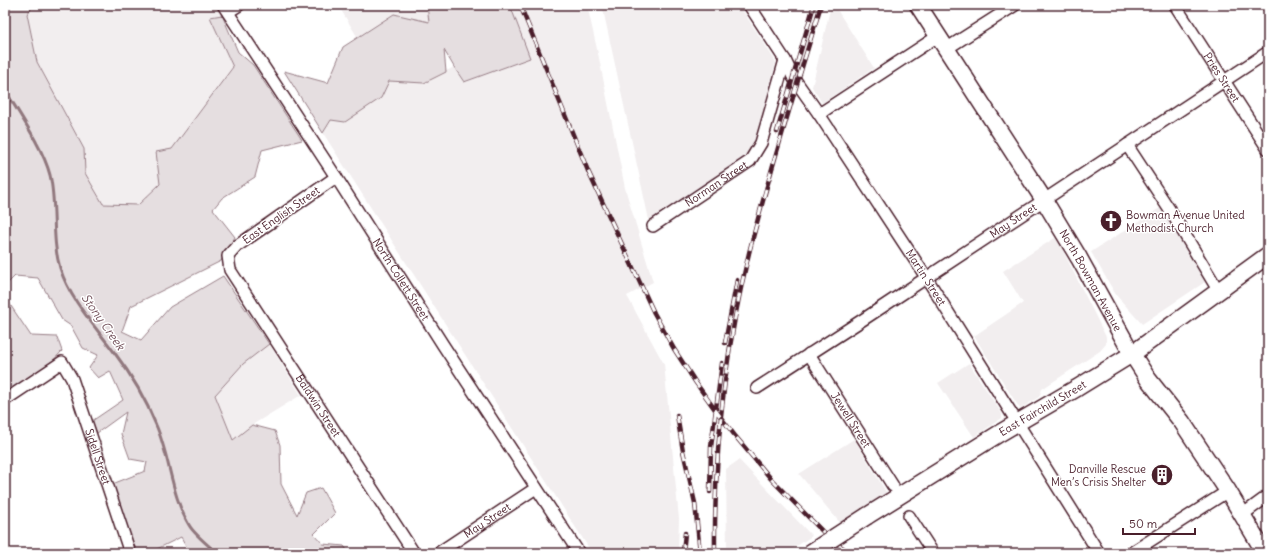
<svg xmlns="http://www.w3.org/2000/svg" width="1273" height="558" font-family="Delius,sans-serif">
  <style>
    .built { fill: #f2eeef }
    .green { fill: #e5dee0; stroke: #987e86 }
    .lines { fill: none; stroke-linecap: round; stroke-linejoin: round }
    .stream { stroke: #91787e; stroke-width: 3 }
    .street-casing { stroke: #4a1f2b; stroke-width: 14 }
    .secondary-casing { stroke: #4a1f2b; stroke-width: 19 }
    .street { stroke: #fff; stroke-width: 11 }
    .secondary { stroke: #fff; stroke-width: 16 }
    .rail-casing { stroke: #4a1f2b; stroke-width: 4.5 }
    .rail { stroke: #fff; stroke-width: 3; stroke-dasharray: 9; stroke-linecap: butt }
    .secondary-bridge-casing { stroke: #4a1f2b; stroke-width: 19; stroke-linecap: butt }
    .secondary-bridge { stroke: #fff; stroke-width: 16 }
    .labels { text-anchor: middle; stroke-width: 3; stroke-linejoin: round; paint-order: stroke }
    .street-label { font-size: 11px; fill: #4a1f2b; stroke: #fff }
    .poi-label { font-size: 11px; fill: #4a1f2b; stroke: #fff; text-anchor: start }
    .water-label { font-size: 12px; font-style: italic; fill: #74535c; stroke: #fff }
  </style>
  <rect width="100%" height="100%" fill="#fff"/>
  <filter id="ink" filterUnits="userSpaceOnUse"><feTurbulence type="fractalNoise" baseFrequency=".025" numOctaves="2"/><feDisplacementMap in="SourceGraphic" scale="8" xChannelSelector="R" yChannelSelector="G"/><feConvolveMatrix kernelMatrix="1 2 1 2 8 2 1 2 1" color-interpolation-filters="sRGB"/></filter>
  <g filter="url(#ink)">
    <path class="built" d="M 34,5 L 215,5 L 222,15 L 210,17 L 233,66 L 172,149 L 160,184 L 138,205 L 103,204 L 85,173 L 84,149 L 37,62 L 27,14 Z
      M 338,5 L 427,5 L 429,22 L 394,14 L 358,38 Z
      M 510,5 L 587,5 L 599,58 L 625,188 L 653,282 L 627,296 L 664,364 L 679,519 L 678,553 L 592,553 L 323,133 L 331,119 L 381,98 L 389,81 L 424,83 L 454,67 L 464,82 L 530,58 Z
      M 602,5 L 739,5 L 776,62 L 755,144 L 745,156 L 649,220 Z
      M 831,5 L 834,5 L 874,68 L 822,103 L 812,87 Z
      M 1160,208 L 1205,282 L 1142,324 L 1116,295 L 1091,252 Z
      M 1055,238 L 1061,247 L 1106,337 L 1106,344 L 1100,351 L 1042,389 L 1039,397 L 1020,409 L 974,336 L 1023,303 L 1003,271 Z
      M 269,344 L 301,395 L 252,425 L 233,440 L 215,395 L 243,364 Z
      M 969,363 L 1002,414 L 1002,418 L 974,437 L 938,383 Z
      M 854,439 L 888,495 L 841,524 L 799,474 Z
      M 739,460 L 812,536 L 786,553 L 727,553 L 726,469 Z"/>
    <path class="green" d="M 5,5 L 34,5 L 27,14 L 37,62 L 84,149 L 85,173 L 103,204 L 138,205 L 160,184 L 156,152 L 172,149 L 233,67 L 210,17 L 222,15 L 238,52 L 253,65 L 302,140 L 262,150 L 255,177 L 222,198 L 213,209 L 235,237 L 221,261 L 131,306 L 122,331 L 141,340 L 170,307 L 223,276 L 269,344 L 243,364 L 215,395 L 233,440 L 252,425 L 275,431 L 280,445 L 281,484 L 297,515 L 306,493 L 321,488 L 335,513 L 314,534 L 323,544 L 344,546 L 349,553 L 190,553 L 181,537 L 149,553 L 133,553 L 110,485 L 145,471 L 147,462 L 130,459 L 121,434 L 126,412 L 97,433 L 92,421 L 123,400 L 110,371 L 98,378 L 89,368 L 98,355 L 83,348 L 71,326 L 62,320 L 38,278 L 15,276 L 5,286 Z
      M 427,5 L 510,5 L 530,58 L 464,82 L 454,67 L 444,50 L 446,72 L 424,83 L 389,81 L 381,98 L 345,122 L 331,120 L 323,133 L 284,71 L 328,83 L 343,47 L 394,14 L 429,22 Z
      M 5,297 L 31,336 L 57,337 L 62,351 L 49,365 L 5,394 Z"/>
    <g class="lines">
      <path class="stream" d="M 5,90 C 20,115 43,148 50,175 C 57,205 51,238 60,268 C 70,300 95,326 114,352 C 130,373 146,400 156,425 C 170,457 171,495 189,525 C 194,534 209,546 217,553"/>
      <g class="street-casing">
        <g id="street">
          <path id="s1" d="M 223,5 L 336,177 L 443,345 L 579,553"/>
          <path id="s2" d="M 749,5 L 785,60 L 793,77 L 819,114 L 926,277 L 1099,553"/>
          <path id="s3" d="M 1175,5 L 1268,149"/>
          <path d="M 228,12 L 239,5"/>
          <path d="M 946,49 L 1015,5"/>
          <path d="M 819,114 L 938,36"/>
          <path d="M 1127,145 L 1173,215 L 1218,290"/>
          <path id="s4" d="M 336,177 L 237,246 L 228,256 L 230,270 L 414,553"/>
          <path id="s5" d="M 653,226 L 750,161 L 761,143 L 785,60"/>
          <path id="s6" d="M 809,354 L 893,486"/>
          <path id="s7" d="M 757,388 L 867,317 L 1268,52"/>
          <path id="s8" d="M 5,400 L 62,362 L 72,379 L 130,553"/>
          <path d="M 1242,515 L 1268,496"/>
          <path d="M 909,516 L 933,553"/>
          <path id="s9" d="M 438,553 L 536,488"/>
          <path d="M 1131,553 L 1228,491"/>
        </g>
      </g>
      <g class="secondary-casing">
        <g id="secondary">
          <path id="s10" d="M 918,5 L 1044,200 L 1079,258 L 1132,354 L 1148,379 L 1182,422 L 1228,491 L 1265,553"/>
          <path id="s11" d="M 867,516 L 1000,433 L 1077,388 L 1132,354 L 1268,255"/>
        </g>
      </g>
      <use href="#street" class="street"/>
      <use href="#secondary" class="secondary"/>
      <g class="rail-casing">
        <path id="rail" d="M 520,5 L 588,171 L 654,313 L 674,349 L 696,383 L 716,411 L 736,437 L 772,480 L 829,538 L 850,553
          M 777,132 L 814,5
          M 725,343 L 737,280
          M 677,415 L 683,451 L 695,503 L 700,553
          M 710,492 L 711,447 L 722,363
          M 683,553 L 685,533
          M 715,553 C 714,452 725,350 749,253 C 770,170 796,87 821,5"/>
      </g>
      <use href="#rail" class="rail"/>
      <g class="secondary-bridge-casing">
        <path id="secondary-bridge" d="M 810,553 L 867,516"/>
      </g>
      <use href="#secondary-bridge" class="secondary-bridge"/>
    </g>
  </g>
  <defs>
    <g id="church-disc" transform="scale(1.15)"><circle r="9.5" fill="#4a1f2b" stroke="#fff"/><path d="M-1.2-6h2.4v3.5h3.3v2.4h-3.3V6h-2.4V-.1h-3.3v-2.4h3.3Z" fill="#fff"/></g>
    <g id="building-disc" transform="scale(1.15)"><circle r="9.5" fill="#4a1f2b" stroke="#fff"/><path d="M-4-6H4V6H1V3H-1V6H-4ZM-2.5-4.3h1.7v1.8h-1.7ZM.8-4.3h1.7v1.8H.8ZM-2.5-1h1.7V.8h-1.7ZM.8-1h1.7V.8H.8Z" fill="#fff"/></g>
  </defs>
  <g fill-rule="evenodd">
    <use href="#church-disc" x="1111" y="221"/>
    <use href="#building-disc" x="1162" y="475"/>
  </g>
  <g class="labels">
    <g class="street-label">
      <text dy="4" stroke="none"><textPath href="#s3" startOffset="86">Pries Street</textPath></text>
      <text dy="4" stroke="none"><textPath href="#s5" startOffset="76">Norman Street</textPath></text>
      <text transform="translate(281 215) rotate(-35)" y="4">East English Street</text>
      <text dy="4" stroke="none"><textPath href="#s7" startOffset="306">May Street</textPath></text>
      <text dy="4" stroke="none"><textPath href="#s2" startOffset="325">Martin Street</textPath></text>
      <text dy="4" stroke="none"><textPath href="#s1" startOffset="327">North Collett Street</textPath></text>
      <text dy="4" stroke="none"><textPath href="#s10" startOffset="325">North Bowman Avenue</textPath></text>
      <text dy="4" stroke="none"><textPath href="#s4" startOffset="310">Baldwin Street</textPath></text>
      <text dy="4" stroke="none"><textPath href="#s11" startOffset="206">East Fairchild Street</textPath></text>
      <text dy="4" stroke="none"><textPath href="#s6" startOffset="78">Jewell Street</textPath></text>
      <text dy="4" stroke="none"><textPath href="#s8" startOffset="170">Sidell Street</textPath></text>
      <text dy="4" stroke="none"><textPath href="#s9" startOffset="59">May Street</textPath></text>
    </g>
    <g class="poi-label">
      <text x="1126" y="219">Bowman Avenue United<tspan x="1126" dy="13">Methodist Church</tspan></text>
      <text x="1146" y="473" text-anchor="end">Danville Rescue<tspan x="1146" dy="13">Men’s Crisis Shelter</tspan></text>
    </g>
    <g class="water-label">
      <text transform="translate(103 322) rotate(55)" y="4">Stony Creek</text>
    </g>
  </g>
  <rect width="1273" height="558" fill="none" stroke="#fff" stroke-width="20"/>
  <rect x="10" y="10" width="1253" height="538" fill="none" stroke="#4a1f2b" stroke-width="1.5" filter="url(#ink)"/>
  <path d="M1123 528v6h72v-6" fill="none" stroke="#4a1f2b" stroke-width="2"/>
  <text x="1129" y="528" font-size="12" fill="#4a1f2b" stroke="#ffffff" stroke-width="3" paint-order="stroke">50 m</text>
</svg>
